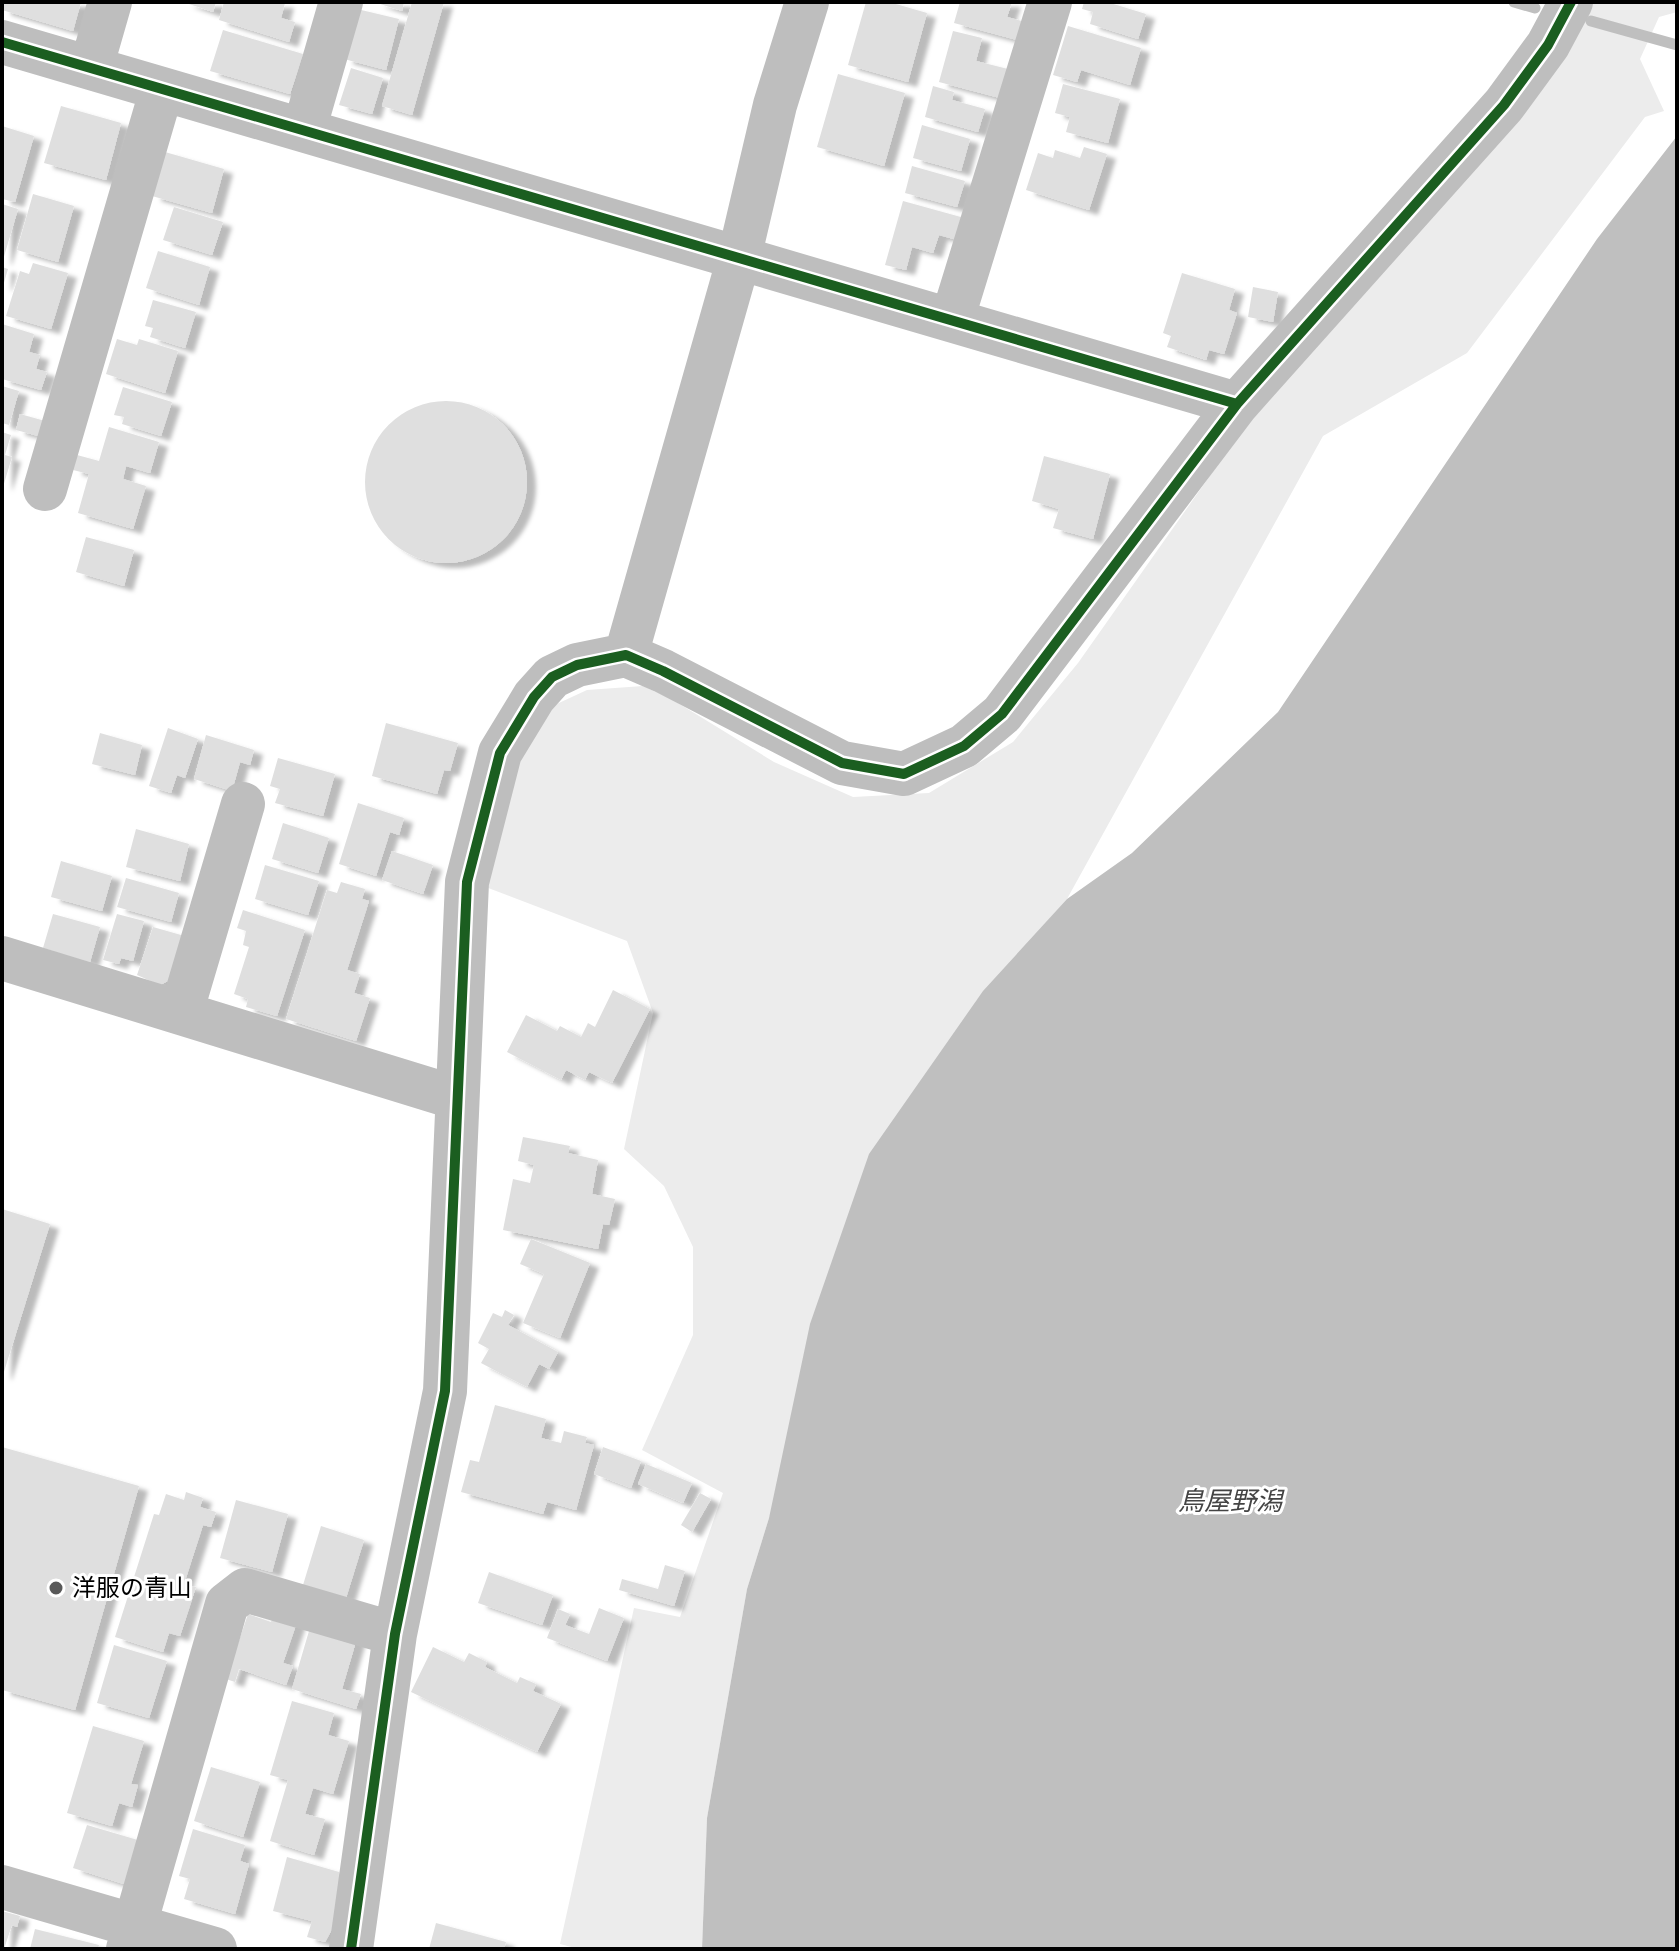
<svg xmlns="http://www.w3.org/2000/svg" width="1679" height="1951" font-family="Karla,'Noto Sans JP',sans-serif">
  <style>
    .green { fill: #ececec }
    .water { fill: #bfbfbf }
    .lines { fill: none; stroke-linecap: round; stroke-linejoin: round }
    .stream { stroke: #bfbfbf; stroke-width: 11 }
    .building { fill: #dfdfdf; filter: url(#shadow) }
    .minor { stroke: #bebebe; stroke-width: 44 }
    .cycleway-casing { stroke: #fff; stroke-width: 15 }
    .cycleway { stroke: #1b5e20; stroke-width: 10 }
    .poi-dot { fill: #595959; stroke: #fff; stroke-width: 3 }
    .labels { text-anchor: middle; stroke-width: 6; stroke-linejoin: round; paint-order: stroke }
    .poi-label { font-size: 24px; fill: #000; stroke: #fff; text-anchor: start }
    .water-label { font-size: 26px; font-style: italic; fill: #444; stroke: #fff }
  </style>
  <defs>
    <filter id="shadow"><feDropShadow dx="9" dy="5" stdDeviation="2" flood-color="#0004"/></filter>
  </defs>
  <rect width="100%" height="100%" fill="#fff"/>
  <path class="green" d="M 1588,2 L 1677,2 L 1677,12 L 1659,17 L 1640,59 L 1664,111 L 1645,117 L 1467,353 L 1323,436 L 1067,899 L 976,1001 L 769,1518 L 747,1589 L 707,1818 L 702,1949 L 579,1949 L 560,1944 L 634,1608 L 680,1617 L 723,1493 L 642,1450 L 693,1335 L 693,1247 L 664,1186 L 624,1149 L 653,1013 L 627,941 L 483,886 L 517,766 L 548,708 L 587,690 L 643,686 L 673,700 L 774,762 L 853,797 L 929,793 L 1013,742 L 1078,663 L 1264,399 Z"/>
  <path class="water" d="M 1677,136 L 1677,1949 L 702,1949 L 707,1818 L 747,1589 L 769,1518 L 810,1324 L 869,1154 L 983,991 L 1067,899 L 1132,853 L 1278,712 L 1597,239 Z"/>
  <g class="lines">
    <path class="stream" d="M 1514,2 L 1535,8
      M 1591,21 L 1677,45"/>
  </g>
  <path class="building" d="M 2,2 L 81,2 L 73,31 L 2,10 Z
    M 183,2 L 216,2 L 213,12 Z
    M 224,2 L 285,3 L 281,18 L 295,22 L 289,42 L 219,20 Z
    M 374,2 L 404,2 L 402,11 Z
    M 412,2 L 444,2 L 412,115 L 382,106 Z
    M 866,2 L 889,2 L 927,13 L 908,82 L 848,65 Z
    M 960,2 L 1012,2 L 1007,17 L 1029,23 L 1024,42 L 954,23 Z
    M 1084,2 L 1107,2 L 1146,14 L 1138,39 L 1090,24 L 1093,12 L 1082,9 Z
    M 357,9 L 399,19 L 386,70 L 344,59 Z
    M 1068,26 L 1141,48 L 1130,85 L 1081,70 L 1077,82 L 1053,75 Z
    M 223,30 L 303,54 L 290,94 L 210,71 Z
    M 953,31 L 982,38 L 976,61 L 1008,69 L 1000,98 L 939,82 Z
    M 351,68 L 383,78 L 372,114 L 339,105 Z
    M 838,74 L 905,93 L 884,166 L 817,147 Z
    M 1063,84 L 1120,99 L 1108,143 L 1066,132 L 1070,117 L 1055,113 Z
    M 933,86 L 954,92 L 952,100 L 985,109 L 978,132 L 925,117 Z
    M 61,106 L 121,123 L 106,180 L 44,163 Z
    M 922,125 L 970,139 L 961,171 L 913,158 Z
    M 2,126 L 34,136 L 15,202 L 2,199 Z
    M 1084,147 L 1107,154 L 1089,210 L 1026,190 L 1038,153 L 1053,158 L 1055,150 L 1080,158 Z
    M 165,152 L 224,169 L 212,213 L 152,196 Z
    M 912,166 L 965,181 L 957,207 L 905,193 Z
    M 33,194 L 74,206 L 58,262 L 17,250 Z
    M 903,201 L 968,219 L 961,241 L 939,235 L 933,253 L 912,247 L 906,270 L 885,265 Z
    M 2,204 L 18,209 L 3,260 L 2,260 Z
    M 174,207 L 223,222 L 212,255 L 163,240 Z
    M 158,251 L 210,267 L 199,305 L 146,288 Z
    M 33,263 L 68,273 L 51,329 L 6,316 L 20,271 L 29,274 Z
    M 2,267 L 8,269 L 3,286 L 2,286 Z
    M 1182,273 L 1235,289 L 1229,310 L 1237,313 L 1224,354 L 1209,350 L 1206,360 L 1167,347 L 1171,336 L 1163,333 Z
    M 1253,287 L 1278,292 L 1273,322 L 1248,317 Z
    M 153,300 L 196,312 L 185,348 L 150,337 L 153,328 L 145,326 Z
    M 2,324 L 34,334 L 29,352 L 40,355 L 36,369 L 47,372 L 41,390 L 2,379 Z
    M 117,339 L 137,345 L 139,339 L 178,351 L 165,393 L 106,374 Z
    M 2,386 L 19,391 L 9,425 L 2,423 Z
    M 123,387 L 172,402 L 161,436 L 122,424 L 124,417 L 114,415 Z
    M365 482a81 81 0 1 1 162 0a81 81 0 1 1-162 0Z
    M 20,414 L 45,421 L 42,437 L 16,430 Z
    M 109,427 L 159,442 L 150,473 L 126,466 L 123,479 L 146,486 L 133,529 L 78,513 L 89,474 L 73,470 L 77,455 L 99,461 Z
    M 2,432 L 11,435 L 5,455 L 12,457 L 3,487 Z
    M 1044,456 L 1110,474 L 1093,539 L 1053,528 L 1059,509 L 1032,501 Z
    M 86,537 L 134,550 L 124,586 L 76,572 Z
    M 386,723 L 458,743 L 450,771 L 444,770 L 437,794 L 372,776 Z
    M 168,728 L 198,739 L 185,778 L 177,775 L 171,793 L 149,786 Z
    M 100,733 L 142,745 L 135,775 L 92,764 Z
    M 206,735 L 254,750 L 250,765 L 240,762 L 232,791 L 194,779 Z
    M 278,758 L 335,774 L 323,816 L 275,803 L 280,789 L 270,786 Z
    M 358,803 L 404,818 L 399,835 L 390,832 L 376,876 L 339,864 Z
    M 283,823 L 329,838 L 318,873 L 272,859 Z
    M 136,829 L 189,844 L 180,881 L 126,867 Z
    M 392,851 L 433,865 L 423,894 L 382,880 Z
    M 61,861 L 112,876 L 102,911 L 51,897 Z
    M 265,865 L 319,881 L 308,915 L 255,899 Z
    M 126,878 L 179,893 L 171,922 L 117,907 Z
    M 341,882 L 365,889 L 362,899 L 369,901 L 347,970 L 360,974 L 354,993 L 370,998 L 356,1041 L 286,1019 L 327,890 L 337,893 Z
    M 243,910 L 305,930 L 277,1016 L 246,1007 L 248,999 L 234,994 L 249,947 L 243,945 L 246,931 L 237,928 Z
    M 53,914 L 100,927 L 90,962 L 43,948 Z
    M 117,914 L 144,921 L 133,961 L 121,958 L 119,964 L 103,960 Z
    M 153,927 L 188,937 L 176,977 L 160,985 L 137,975 Z
    M 613,990 L 650,1009 L 612,1083 L 589,1072 L 585,1080 L 566,1070 L 561,1080 L 507,1052 L 526,1015 L 557,1031 L 560,1026 L 581,1037 L 588,1023 L 595,1027 Z
    M 523,1137 L 570,1146 L 568,1153 L 598,1160 L 592,1194 L 615,1199 L 609,1225 L 603,1224 L 598,1249 L 503,1230 L 513,1179 L 530,1183 L 534,1165 L 518,1161 Z
    M 2,1209 L 50,1224 L 3,1375 L 2,1375 Z
    M 531,1239 L 590,1263 L 560,1338 L 523,1323 L 544,1274 L 520,1264 Z
    M 505,1310 L 514,1315 L 508,1325 L 558,1352 L 549,1369 L 539,1364 L 527,1387 L 481,1363 L 489,1349 L 478,1343 L 493,1313 L 502,1317 Z
    M 495,1405 L 546,1419 L 541,1438 L 561,1443 L 564,1431 L 587,1437 L 585,1443 L 594,1445 L 576,1510 L 547,1502 L 543,1514 L 461,1492 L 470,1460 L 479,1462 Z
    M 2,1447 L 139,1486 L 75,1710 L 2,1690 Z
    M 603,1447 L 641,1461 L 631,1488 L 594,1474 Z
    M 646,1464 L 692,1483 L 683,1503 L 638,1484 Z
    M 186,1492 L 203,1498 L 200,1507 L 216,1512 L 211,1527 L 203,1525 L 184,1584 L 196,1587 L 180,1636 L 169,1633 L 163,1652 L 115,1637 L 154,1514 L 159,1515 L 166,1494 L 184,1500 Z
    M 700,1493 L 711,1499 L 692,1532 L 681,1525 Z
    M 236,1500 L 288,1514 L 272,1572 L 220,1558 Z
    M 321,1526 L 364,1540 L 346,1598 L 303,1585 Z
    M 665,1565 L 685,1571 L 674,1606 L 619,1590 L 622,1579 L 658,1589 Z
    M 489,1572 L 553,1595 L 542,1625 L 478,1603 Z
    M 599,1608 L 624,1618 L 607,1661 L 547,1638 L 558,1609 L 570,1614 L 565,1625 L 589,1634 Z
    M 275,1611 L 298,1619 L 283,1663 L 293,1666 L 286,1685 L 239,1669 L 235,1682 L 226,1679 L 248,1614 L 271,1622 Z
    M 311,1624 L 357,1638 L 342,1689 L 361,1694 L 356,1709 L 292,1689 Z
    M 114,1645 L 167,1661 L 149,1718 L 97,1703 Z
    M 433,1647 L 464,1662 L 469,1653 L 487,1662 L 485,1667 L 517,1683 L 520,1677 L 536,1684 L 533,1691 L 561,1704 L 537,1752 L 411,1692 Z
    M 292,1701 L 334,1713 L 328,1735 L 349,1741 L 333,1794 L 313,1788 L 305,1814 L 325,1819 L 314,1855 L 270,1841 L 288,1780 L 270,1775 Z
    M 93,1726 L 144,1741 L 131,1784 L 138,1785 L 132,1807 L 119,1803 L 112,1826 L 67,1813 Z
    M 211,1767 L 260,1782 L 243,1837 L 194,1821 Z
    M 87,1825 L 141,1841 L 127,1885 L 73,1868 Z
    M 193,1829 L 245,1845 L 240,1861 L 249,1864 L 235,1914 L 184,1899 L 190,1879 L 179,1876 Z
    M 287,1857 L 339,1872 L 336,1922 L 325,1942 L 307,1937 L 312,1921 L 273,1911 Z
    M 2,1911 L 20,1916 L 17,1927 L 12,1925 L 4,1949 L 2,1949 Z
    M 436,1923 L 506,1942 L 504,1949 L 429,1949 Z
    M 35,1929 L 99,1945 L 98,1949 L 30,1949 Z"/>
  <g class="lines">
    <path class="minor" d="M 2,42 L 1237,404
      M 91,68 L 110,2
      M 304,130 L 341,2
      M 952,320 L 1050,2
      M 45,489 L 162,89
      M 626,655 L 739,258 L 775,105 L 807,2
      M 2,958 L 457,1098
      M 181,1013 L 243,804
      M 2,1887 L 215,1949
      M 128,1949 L 227,1604 L 245,1590 L 395,1634
      M 351,1949 L 395,1634 L 445,1391 L 467,882 L 500,753 L 534,697 L 552,677 L 577,665 L 626,655 L 663,671 L 842,763 L 904,774 L 964,746 L 1002,714 L 1237,404 L 1504,105 L 1548,45 L 1571,2"/>
    <g class="cycleway-casing">
      <path id="cycleway" d="M 2,42 L 1237,404
        M 351,1949 L 395,1634 L 445,1391 L 467,882 L 500,753 L 534,697 L 552,677 L 577,665 L 626,655 L 663,671 L 842,763 L 904,774 L 964,746 L 1002,714 L 1237,404 L 1504,105 L 1548,45 L 1571,2"/>
    </g>
    <use href="#cycleway" class="cycleway"/>
  </g>
  <circle class="poi-dot" cx="56" cy="1588" r="8"/>
  <g class="labels">
    <g class="poi-label">
      <text x="72" y="1596">洋服の青山</text>
    </g>
    <g class="water-label">
      <text x="1230" y="1510">鳥屋野潟</text>
    </g>
  </g>
  <rect width="1679" height="1951" fill="none" stroke="#000000" stroke-width="8"/>
</svg>
